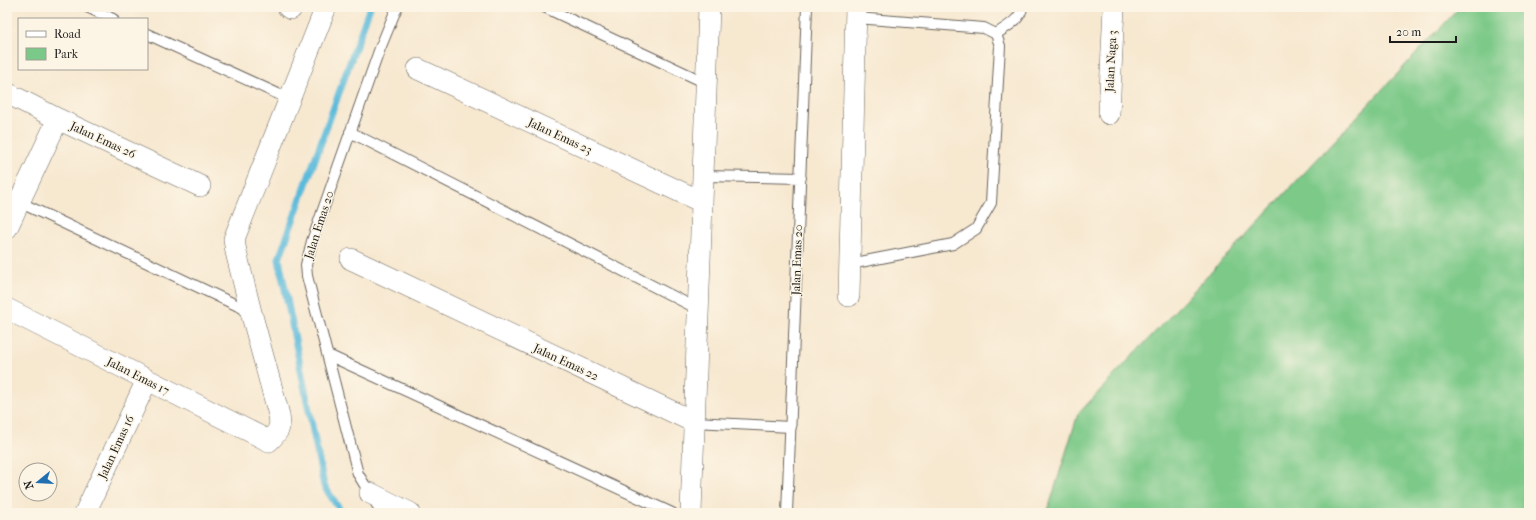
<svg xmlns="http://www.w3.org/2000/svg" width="1536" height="520" font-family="'IM FELL French Canon',serif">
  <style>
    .green { fill: #7bc988; stroke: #4c7252 }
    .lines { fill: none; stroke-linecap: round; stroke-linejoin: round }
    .stream { stroke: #5cbbdb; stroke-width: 7 }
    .lane-casing { stroke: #69635b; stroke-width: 12 }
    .street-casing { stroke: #69635b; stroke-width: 22 }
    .lane { stroke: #fff; stroke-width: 10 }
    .street { stroke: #fff; stroke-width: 21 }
    .labels { text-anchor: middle; stroke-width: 3; stroke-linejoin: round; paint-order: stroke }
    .street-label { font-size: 12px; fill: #1c1c1c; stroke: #fcf5e5 }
  </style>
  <rect width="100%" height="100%" fill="#fcf5e5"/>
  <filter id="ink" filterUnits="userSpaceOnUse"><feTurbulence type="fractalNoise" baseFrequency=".025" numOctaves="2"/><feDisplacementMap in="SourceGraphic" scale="8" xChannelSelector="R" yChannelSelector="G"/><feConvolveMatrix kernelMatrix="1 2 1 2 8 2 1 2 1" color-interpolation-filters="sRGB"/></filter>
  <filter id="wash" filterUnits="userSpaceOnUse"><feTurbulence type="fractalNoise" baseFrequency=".012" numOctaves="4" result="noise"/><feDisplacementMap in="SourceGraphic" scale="16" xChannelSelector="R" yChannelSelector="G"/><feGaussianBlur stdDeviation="0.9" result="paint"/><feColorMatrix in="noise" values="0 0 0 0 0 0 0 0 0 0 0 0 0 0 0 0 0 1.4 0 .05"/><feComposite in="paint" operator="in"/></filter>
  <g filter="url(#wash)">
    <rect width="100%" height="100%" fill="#f7e8d0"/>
    <path class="green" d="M 1460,7 L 1529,7 L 1529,513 L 1047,513 L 1078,414 Z"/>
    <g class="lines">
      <path class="stream" d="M 342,513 L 324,486 L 279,259 L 370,7"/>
    </g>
  </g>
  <g filter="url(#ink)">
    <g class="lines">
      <g class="lane-casing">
        <path id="lane" d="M 87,7 L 113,19
          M 544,7 L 706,83
          M 147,34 L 289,99
          M 996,34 C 1006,27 1021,20 1022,7
          M 350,132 L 698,309
          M 703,176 L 801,178
          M 19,202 L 251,312
          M 850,264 L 953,244 L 976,229 L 991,203 L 1000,46 L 996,34 L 984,28 L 856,18
          M 328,355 L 672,513
          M 694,422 L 791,427
          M 382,513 L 358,474 L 307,276 L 306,265 L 312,241 L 379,51 L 397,7
          M 787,513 L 807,7"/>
      </g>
      <g class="street-casing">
        <path id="street" d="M 288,7 L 291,9
          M 418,69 L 702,202
          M 7,93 L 58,119 L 200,186
          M 1109,114 L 1114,7
          M 7,228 L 58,119
          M 351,259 L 694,422
          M 849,296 L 856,7
          M 7,309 L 269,441 C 279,431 281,428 279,415 L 251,312 L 236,252 L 234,239 L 326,7
          M 370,493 L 410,513
          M 85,513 L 147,380
          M 691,513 L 709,7"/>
      </g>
      <use href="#lane" class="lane"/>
      <use href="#street" class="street"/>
    </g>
  </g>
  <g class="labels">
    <g class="street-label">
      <text transform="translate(1111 61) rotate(-87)" y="4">Jalan Naga 3</text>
      <text transform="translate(560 136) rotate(25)" y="4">Jalan Emas 23</text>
      <text transform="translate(103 140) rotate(25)" y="4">Jalan Emas 26</text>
      <text transform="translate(319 225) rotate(-72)" y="4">Jalan Emas 20</text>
      <text transform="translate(797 260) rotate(-88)" y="4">Jalan Emas 20</text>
      <text transform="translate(566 362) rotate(25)" y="4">Jalan Emas 22</text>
      <text transform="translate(138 376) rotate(27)" y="4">Jalan Emas 17</text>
      <text transform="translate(116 447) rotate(-65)" y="4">Jalan Emas 16</text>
    </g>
  </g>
  <rect width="1536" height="520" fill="none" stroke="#fcf5e5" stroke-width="24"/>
  <rect x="18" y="18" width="130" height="52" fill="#fcf5e5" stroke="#a29e95"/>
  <rect x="26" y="31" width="20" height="6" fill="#ffffff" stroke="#a29e95"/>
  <text x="54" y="38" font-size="12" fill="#1c1c1c">Road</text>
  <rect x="26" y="48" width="20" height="12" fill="#7bc988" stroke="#a29e95"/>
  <text x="54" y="58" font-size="12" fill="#1c1c1c">Park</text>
  <g transform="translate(38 482) rotate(252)"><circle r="19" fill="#fcf5e5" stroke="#a29e95"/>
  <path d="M0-3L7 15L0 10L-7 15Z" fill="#1f6fb2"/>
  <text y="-6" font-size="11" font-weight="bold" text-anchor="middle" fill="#1c1c1c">N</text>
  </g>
  <path d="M1390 36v6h66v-6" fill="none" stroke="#1c1c1c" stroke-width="2"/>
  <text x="1396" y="36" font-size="12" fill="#1c1c1c" stroke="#fcf5e5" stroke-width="3" paint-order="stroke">20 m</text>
</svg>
